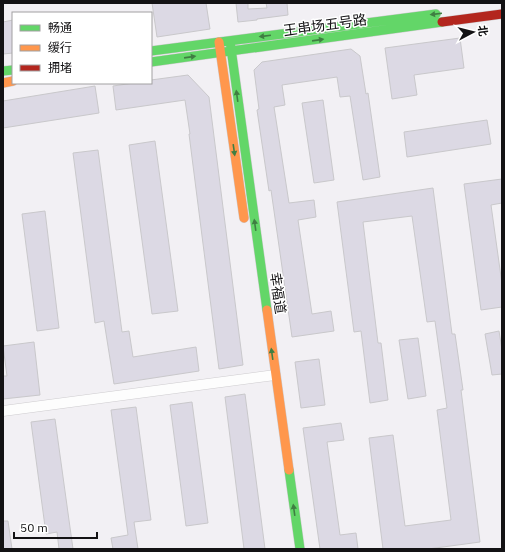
<svg xmlns="http://www.w3.org/2000/svg" width="505" height="552" font-family="'IBM Plex Sans','Noto Sans SC',sans-serif">
  <style>
    .building { fill: #dcd9e4; stroke: #c9c8cb }
    .lines { fill: none; stroke-linecap: round; stroke-linejoin: round }
    .street-casing { stroke: #cecccf; stroke-width: 11 }
    .fast-casing { stroke: #cecccf; stroke-width: 10 }
    .slow-casing { stroke: #cecccf; stroke-width: 10 }
    .jam-casing { stroke: #cecccf; stroke-width: 10 }
    .street { stroke: #fdfdfd; stroke-width: 10 }
    .fast { stroke: #63d668; stroke-width: 9 }
    .slow { stroke: #ff974d; stroke-width: 9 }
    .jam { stroke: #b3261e; stroke-width: 9 }
    .oneway { fill: #3f7e42 }
    .labels { text-anchor: middle; stroke-width: 3; stroke-linejoin: round; paint-order: stroke }
    .street-label { font-size: 14px; fill: #131214; stroke: #fff }
  </style>
  <rect width="100%" height="100%" fill="#f2f0f4"/>
  <path class="building" d="M 152,3 L 206,3 L 210,29 L 157,37 Z
    M 236,3 L 248,3 L 248,9 L 267,8 L 266,3 L 287,3 L 288,15 L 257,19 L 257,20 L 238,22 Z
    M 13,20 L 13,53 L 3,54 L 3,22 Z
    M 460,38 L 464,68 L 414,75 L 417,95 L 392,99 L 385,48 Z
    M 351,49 L 360,56 L 366,94 L 368,93 L 380,177 L 363,180 L 350,96 L 340,97 L 337,77 L 282,85 L 285,105 L 274,107 L 289,203 L 314,200 L 316,217 L 298,220 L 312,314 L 331,311 L 334,331 L 292,337 L 271,190 L 269,191 L 257,110 L 259,109 L 254,70 L 262,62 Z
    M 188,75 L 209,97 L 243,365 L 219,369 L 189,134 L 190,134 L 185,100 L 116,110 L 113,86 L 134,83 L 151,83 L 151,80 Z
    M 95,86 L 99,113 L 3,128 L 3,101 Z
    M 323,100 L 334,180 L 314,183 L 302,103 Z
    M 487,120 L 491,144 L 407,157 L 404,132 Z
    M 155,141 L 178,311 L 152,314 L 129,145 Z
    M 98,150 L 122,332 L 129,331 L 133,357 L 196,347 L 199,371 L 114,384 L 104,321 L 95,323 L 73,153 Z
    M 502,179 L 502,203 L 491,205 L 502,284 L 502,307 L 481,310 L 464,184 Z
    M 433,188 L 452,334 L 455,334 L 463,390 L 461,390 L 480,542 L 428,549 L 383,549 L 369,438 L 393,435 L 405,526 L 451,520 L 437,410 L 447,408 L 435,321 L 427,322 L 412,216 L 363,222 L 378,343 L 381,343 L 388,400 L 370,403 L 361,331 L 354,332 L 337,202 Z
    M 45,211 L 59,328 L 37,331 L 22,214 Z
    M 499,331 L 502,350 L 502,374 L 492,375 L 485,334 Z
    M 418,338 L 426,396 L 408,399 L 399,340 Z
    M 34,342 L 40,395 L 3,399 L 3,376 L 7,376 L 3,346 Z
    M 319,359 L 325,405 L 301,408 L 295,362 Z
    M 245,394 L 265,549 L 244,549 L 225,397 Z
    M 192,402 L 208,523 L 186,526 L 170,405 Z
    M 136,407 L 151,520 L 134,522 L 138,549 L 113,549 L 111,538 L 128,535 L 111,410 Z
    M 55,419 L 73,549 L 59,549 L 57,532 L 46,534 L 31,422 Z
    M 341,423 L 344,440 L 327,442 L 340,535 L 356,533 L 358,549 L 320,549 L 303,428 Z
    M 3,521 L 8,521 L 12,549 L 3,549 Z"/>
  <g class="lines">
    <g class="street-casing">
      <path id="street" d="M 3,411 L 275,375"/>
    </g>
    <g class="fast-casing">
      <path id="fast" d="M 230,41 L 267,310
        M 151,51 L 436,14
        M 151,62 L 442,22
        M 3,71 L 13,70
        M 289,470 L 300,549"/>
    </g>
    <g class="slow-casing">
      <path id="slow" d="M 219,42 L 244,218
        M 3,83 L 13,81
        M 267,310 L 289,470"/>
    </g>
    <g class="jam-casing">
      <path id="jam" d="M 442,22 L 502,14"/>
    </g>
    <use href="#street" class="street"/>
    <use href="#fast" class="fast"/>
    <use href="#slow" class="slow"/>
    <use href="#jam" class="jam"/>
  </g>
  <defs><path id="oneway-solid" d="M-6-.8H1V-3.2L6.5 0L1 3.2V.8H-6Z"/></defs>
  <g class="oneway">
    <use href="#oneway-solid" transform="translate(436 14) rotate(173)"/>
    <use href="#oneway-solid" transform="translate(265 36) rotate(173)"/>
    <use href="#oneway-solid" transform="translate(318 40) rotate(-8)"/>
    <use href="#oneway-solid" transform="translate(190 57) rotate(-8)"/>
    <use href="#oneway-solid" transform="translate(237 96) rotate(-98)"/>
    <use href="#oneway-solid" transform="translate(234 150) rotate(82)"/>
    <use href="#oneway-solid" transform="translate(255 225) rotate(-98)"/>
    <use href="#oneway-solid" transform="translate(272 354) rotate(-98)"/>
    <use href="#oneway-solid" transform="translate(294 510) rotate(-98)"/>
  </g>
  <g class="labels">
    <g class="street-label">
      <text transform="translate(325 25) rotate(-8)" y="5">王串场五号路</text>
      <text transform="translate(278 293) rotate(82)" y="5">幸福道</text>
    </g>
  </g>
  <rect width="505" height="552" fill="none" stroke="#131214" stroke-width="8"/>
  <rect x="12" y="12" width="140" height="72" fill="#ffffff" stroke="#a1a0a1"/>
  <rect x="20" y="25" width="20" height="6" fill="#63d668" stroke="#a1a0a1"/>
  <text x="48" y="32" font-size="12" fill="#131214">畅通</text>
  <rect x="20" y="45" width="20" height="6" fill="#ff974d" stroke="#a1a0a1"/>
  <text x="48" y="52" font-size="12" fill="#131214">缓行</text>
  <rect x="20" y="65" width="20" height="6" fill="#b3261e" stroke="#a1a0a1"/>
  <text x="48" y="72" font-size="12" fill="#131214">拥堵</text>
  <g transform="translate(473 32) rotate(83)" stroke="#ffffff" stroke-width="3" paint-order="stroke">
  <path d="M0-3L7 15L0 10L-7 15Z" fill="#131214"/>
  <text y="-6" font-size="11" font-weight="bold" text-anchor="middle" fill="#131214">北</text>
  </g>
  <path d="M14 532v6h83v-6" fill="none" stroke="#131214" stroke-width="2"/>
  <text x="20" y="532" font-size="12" fill="#131214" stroke="#ffffff" stroke-width="3" paint-order="stroke">50 m</text>
</svg>
